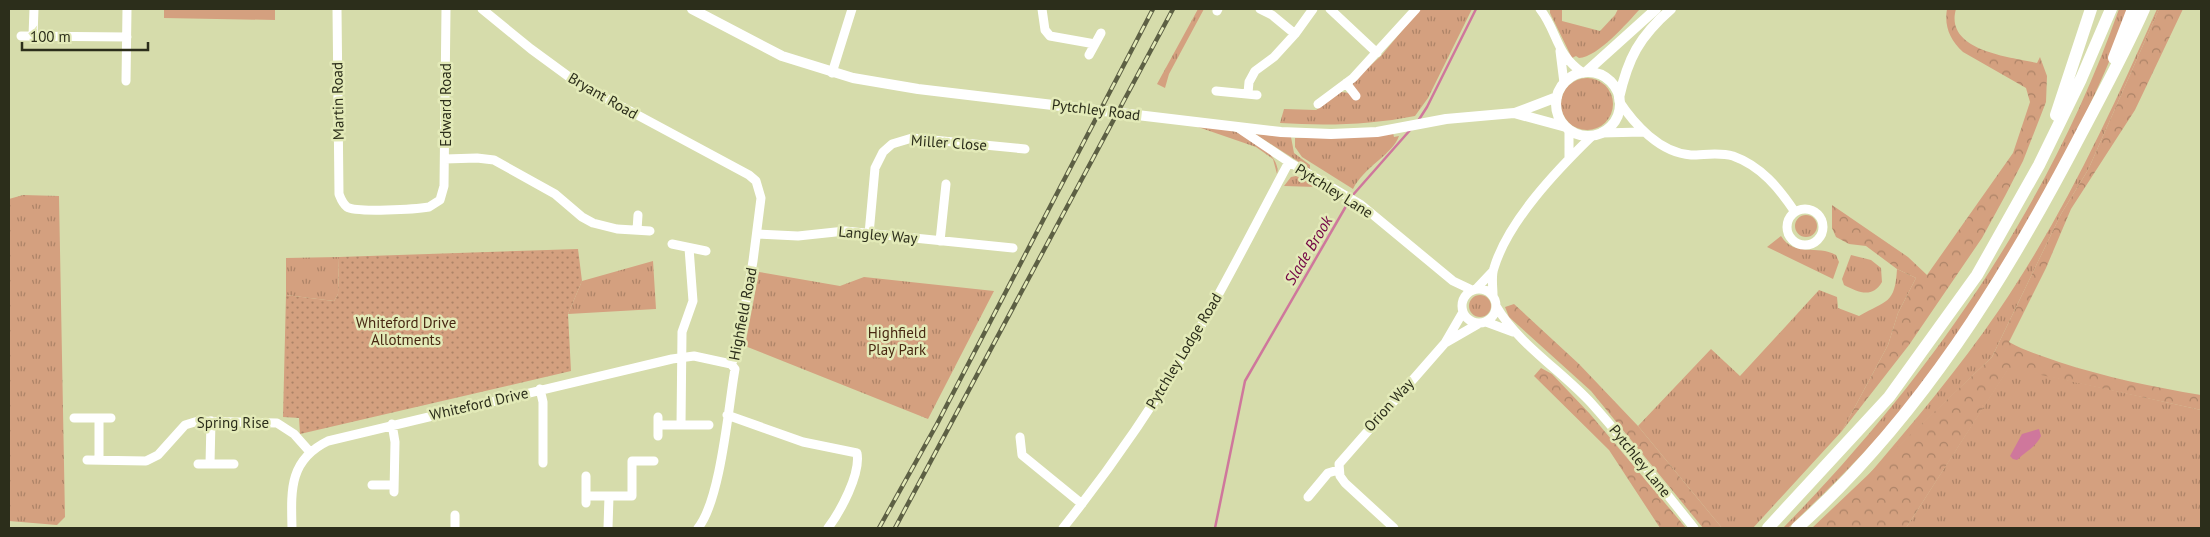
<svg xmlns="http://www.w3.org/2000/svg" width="2210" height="537" font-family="'PT Sans',sans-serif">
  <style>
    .grass { fill: url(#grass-tufts) }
    .forest { fill: url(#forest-crowns) }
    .garden { fill: url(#garden-dots) }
    .pitch { fill: #d4a07f }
    .water { fill: #cf779c }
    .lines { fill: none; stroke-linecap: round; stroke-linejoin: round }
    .stream { stroke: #cf779c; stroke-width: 2.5 }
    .minor { stroke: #fff; stroke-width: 9 }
    .major { stroke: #fff; stroke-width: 10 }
    .highway { stroke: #fff; stroke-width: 12 }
    .rail-casing { stroke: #5d6044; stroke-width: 4.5 }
    .rail { stroke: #e3eab8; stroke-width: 2.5; stroke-dasharray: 8; stroke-linecap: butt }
    .labels { text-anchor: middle; stroke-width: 5; stroke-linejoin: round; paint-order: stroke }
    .street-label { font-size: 15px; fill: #2c2e1b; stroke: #e3eab8 }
    .park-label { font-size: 15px; fill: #482812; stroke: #e3eab8 }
    .water-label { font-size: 16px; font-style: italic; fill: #730444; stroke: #e3eab8 }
  </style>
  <defs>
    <pattern id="grass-tufts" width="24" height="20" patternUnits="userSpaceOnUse" patternTransform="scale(1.25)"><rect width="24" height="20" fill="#d4a07f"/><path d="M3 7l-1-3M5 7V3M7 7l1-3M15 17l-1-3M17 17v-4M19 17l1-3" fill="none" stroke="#ac8367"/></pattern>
    <pattern id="forest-crowns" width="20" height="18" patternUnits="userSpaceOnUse" patternTransform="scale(1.25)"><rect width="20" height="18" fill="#d4a07f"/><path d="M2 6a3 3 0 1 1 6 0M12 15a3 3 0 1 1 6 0" fill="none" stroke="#ac8367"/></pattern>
    <pattern id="garden-dots" width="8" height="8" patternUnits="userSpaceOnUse" patternTransform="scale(1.25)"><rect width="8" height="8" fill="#d4a07f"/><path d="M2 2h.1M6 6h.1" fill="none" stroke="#ac8367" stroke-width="1.8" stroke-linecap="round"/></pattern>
  </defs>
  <rect width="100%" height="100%" fill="#d6dcab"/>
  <path class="grass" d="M 1198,9 L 1204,9 L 1169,74 L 1165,88 L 1157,84 Z
    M 1420,9 L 1472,9 L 1428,98 L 1415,116 C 1370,125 1325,126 1280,123 L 1284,109 L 1316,110 L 1341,92 L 1350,93 L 1354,80 L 1381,56 Z
    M 1550,9 L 1562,9 L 1562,21 L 1600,31 L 1615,15 L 1618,9 L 1640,9 C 1627,23 1598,57 1579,58 L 1576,56 L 1572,58 L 1550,13 Z
    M 2119,9 L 2129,9 C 2106,78 2072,143 2036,207 C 1999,271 1960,334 1915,393 C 1877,442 1832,486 1788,528 L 1783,528 C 1928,380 2050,206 2119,9 Z
    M 2157,9 L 2159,9 L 2088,170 L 2061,214 L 1992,357 L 1865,479 C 1912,424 1958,370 1999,310 C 2063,216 2111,113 2157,9 Z
    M1561 104a26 26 0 1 1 52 0a26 26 0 1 1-52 0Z
    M 1198,127 C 1211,128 1225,128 1237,132 C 1252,136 1282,158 1277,174 L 1273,159 L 1256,147 Z
    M 1393,133 L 1394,137 L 1399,136 C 1393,154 1364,167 1353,189 L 1302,157 L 1295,147 L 1295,138 L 1353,137 Z
    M 1255,134 L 1291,137 L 1294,153 L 1310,165 L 1310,169 Z
    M 1296,176 L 1317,186 L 1316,187 L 1284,186 L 1291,177 Z
    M 23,195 L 59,196 L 65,517 L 57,525 L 9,521 L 9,199 Z
    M1795 226a11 11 0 1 1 22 0a11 11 0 1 1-22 0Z
    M 1781,236 C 1795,258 1817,244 1836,255 L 1839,262 L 1833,279 L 1767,247 Z
    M 1851,255 L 1871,260 L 1881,268 L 1882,282 C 1872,299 1858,292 1844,285 L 1842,279 Z
    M 339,257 L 338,294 L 334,301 L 286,295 L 286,258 Z
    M 653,261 L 656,309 L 568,314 L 582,281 Z
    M 1897,269 L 1916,278 L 1898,313 L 1888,345 L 1842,431 L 1753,528 L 1722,528 L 1638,426 L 1711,349 L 1740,376 L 1819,290 L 1837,297 L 1838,308 L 1859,316 C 1887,300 1895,304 1897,269 Z
    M 759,272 L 840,286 L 864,277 L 994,291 L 928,419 L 745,346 Z
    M1469 306a11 11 0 1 1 22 0a11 11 0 1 1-22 0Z
    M 2009,367 L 2201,410 L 2201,528 L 1906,528 Z"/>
  <path class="forest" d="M 1947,9 L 1956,9 C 1944,51 2010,57 2037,63 L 2040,57 L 2047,76 L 2046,102 L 2023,161 L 2005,196 L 1982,238 L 1909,345 L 1842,431 L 1888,345 L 1898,313 L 1916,278 L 1897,269 L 1866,246 L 1849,244 L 1836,237 L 1832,228 L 1832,205 L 1908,257 L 1927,275 L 2013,153 L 2030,102 L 2026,88 L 1963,52 C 1950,40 1944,26 1947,9 Z
    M 2159,9 L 2183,9 L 2135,110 L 2071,209 L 2046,268 L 2009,342 C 2025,351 2042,356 2059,362 C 2105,377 2153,387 2201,395 L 2201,410 L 2009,368 L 1906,528 L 1812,528 L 1992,357 L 2061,214 L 2088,170 Z
    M 1514,304 L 1579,364 L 1638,426 L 1722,528 L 1703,528 L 1591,391 L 1509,317 L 1505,307 Z
    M 1541,368 L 1552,374 L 1590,414 L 1686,528 L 1660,528 L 1609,450 L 1534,376 Z"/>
  <path class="garden" d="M 578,249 L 582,281 L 568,314 L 571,371 L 300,434 L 299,418 L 283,417 L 286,295 L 334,301 L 338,294 L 339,257 Z"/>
  <path class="pitch" d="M 164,9 L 275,9 L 275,20 L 164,18 Z"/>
  <path class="water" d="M 2039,429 L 2041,436 C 2036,447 2026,451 2017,460 L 2013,459 L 2010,456 L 2022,434 Z"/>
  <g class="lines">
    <path class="stream" d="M 1418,121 L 1427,107 L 1476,9
      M 1352,196 L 1411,129
      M 1215,528 L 1245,381 L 1349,201"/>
    <path class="minor" d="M 337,9 L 339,194 C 341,199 342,203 347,207 C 356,213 417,209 429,207 L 440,200 L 444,186 L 446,9
      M 482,9 L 531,49 L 576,82 L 749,175 L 756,181 L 761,198 L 753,261 L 737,353 L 731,364
      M 1042,9 L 1045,30 L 1050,36 L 1095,44
      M 1260,9 L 1272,15 L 1295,34
      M 1330,9 L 1377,53
      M 1540,9 C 1558,32 1555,54 1583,73
      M 1217,11 L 1218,9
      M 21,36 L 127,37
      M 33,36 L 34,9
      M 1560,51 L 1564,83
      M 1089,55 L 1101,33
      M 832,73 L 852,9
      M 126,81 L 127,9
      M 1346,83 L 1356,96
      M 1216,91 L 1257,95
      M 1248,93 L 1249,82 L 1255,71 L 1274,57 L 1295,34 L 1313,9
      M 1619,101 C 1634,124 1660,153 1691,155 C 1705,155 1719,152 1733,156 C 1761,166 1779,188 1795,212
      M 1318,104 L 1353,78 L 1416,9
      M 1237,127 L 1289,162 L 1360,204 L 1453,281 L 1472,290
      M 1601,133 L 1643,132
      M 1569,158 L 1569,130
      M 445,159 L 477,158 L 494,160 L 555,194 L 582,217 L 593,223 L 617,229 L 650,231
      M1787 227a18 18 0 1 1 36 0a18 18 0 1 1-36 0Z
      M 637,230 L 638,215
      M 757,234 L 798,236 L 845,231 L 1013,248
      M 869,234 L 875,168 L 883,152 L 892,144 L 912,138 L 1025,149
      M 940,241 L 946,184
      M 672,244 L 706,251
      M 689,248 L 693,301 L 682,332 L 681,425 L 709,425
      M1462 306a17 17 0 1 1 34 0a17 17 0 1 1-34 0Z
      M 1476,289 L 1493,271
      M 1493,295 C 1493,287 1491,276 1494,268 C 1508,221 1557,170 1592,136
      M 1496,306 C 1519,345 1562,371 1592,404 C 1628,444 1661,487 1694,528
      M 1486,322 L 1513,332
      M 1445,343 L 1478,324
      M 540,389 L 543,402 L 543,463
      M 727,415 L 803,442 L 857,453 C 861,474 840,512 828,528
      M 658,417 L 658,425 L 681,425
      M 74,418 L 99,418 L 99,460
      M 99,418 L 111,418
      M 211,421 L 210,464 L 234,464
      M 392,424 L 395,442 L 394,492
      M 658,436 L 658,425
      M 1020,437 L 1022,455 L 1082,504
      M 87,460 L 146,461 L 158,455 L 185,425 L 198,421 L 277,423 L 294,434 L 310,452
      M 198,464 L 210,464
      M 372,485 L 394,485
      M 586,496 L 632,496 L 632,461 L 654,461
      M 1308,497 L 1328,473 L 1338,470
      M 586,503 L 586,476
      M 292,528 C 291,490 289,460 328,441 L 672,359 L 694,356 L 731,364
      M 455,528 L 455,515
      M 608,528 L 609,496
      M 698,528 C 720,501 728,412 734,375 L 735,369 L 731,364
      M 1063,528 C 1110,469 1152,408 1191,343 C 1226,284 1256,223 1289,162
      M 1394,528 L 1345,483 L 1340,476 L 1339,464 L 1445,343 L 1463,312"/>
    <path class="major" d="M 692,9 L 782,56 L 853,78 L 918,89 L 1281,132 L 1331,134 L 1377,132 L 1446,119 L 1514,113 L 1566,127
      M 1586,72 L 1656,9
      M1556 104a32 32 0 1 1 64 0a32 32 0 1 1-64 0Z
      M 1619,98 C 1628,58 1639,37 1671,9
      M 1515,113 L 1557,97"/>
    <path class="highway" d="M 2114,58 L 2133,9
      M 2056,115 L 2091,9
      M 1768,528 L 1889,397 L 1977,275 L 2039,165 L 2081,79 L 2111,9
      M 1797,528 C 1919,419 2006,278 2081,134 C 2103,92 2125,52 2144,9"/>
    <g class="rail-casing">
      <path id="rail" d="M 879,528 L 937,424 L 1153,9
        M 895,528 L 1173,9"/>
    </g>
    <use href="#rail" class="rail"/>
  </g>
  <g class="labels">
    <g class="street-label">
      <text transform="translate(603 96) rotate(30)" y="5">Bryant Road</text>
      <text transform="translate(338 101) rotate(-91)" y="5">Martin Road</text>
      <text transform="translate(446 105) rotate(-90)" y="5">Edward Road</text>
      <text transform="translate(1096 110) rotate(7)" y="5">Pytchley Road</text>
      <text transform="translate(949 143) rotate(4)" y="5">Miller Close</text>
      <text transform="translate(1334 191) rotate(32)" y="5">Pytchley Lane</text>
      <text transform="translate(878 235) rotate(5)" y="5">Langley Way</text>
      <text transform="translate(743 314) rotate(-79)" y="5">Highfield Road</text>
      <text transform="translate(1184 351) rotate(-59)" y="5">Pytchley Lodge Road</text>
      <text transform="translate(479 404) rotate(-13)" y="5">Whiteford Drive</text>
      <text transform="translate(1389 405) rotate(-48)" y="5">Orion Way</text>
      <text x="233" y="428">Spring Rise</text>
      <text transform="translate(1640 461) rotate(51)" y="5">Pytchley Lane</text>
    </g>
    <g class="park-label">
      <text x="406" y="328">Whiteford Drive<tspan x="406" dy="17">Allotments</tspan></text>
      <text x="897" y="338">Highfield<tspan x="897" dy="17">Play Park</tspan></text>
    </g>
    <g class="water-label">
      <text transform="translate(1308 250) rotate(-59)" y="6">Slade Brook</text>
    </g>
  </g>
  <rect width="2210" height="537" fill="none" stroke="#2c2e1b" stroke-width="20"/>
  <path d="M22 42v8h126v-8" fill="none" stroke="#2c2e1b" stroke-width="2.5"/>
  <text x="30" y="42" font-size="15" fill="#2c2e1b" stroke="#e3eab8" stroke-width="4" paint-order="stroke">100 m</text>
</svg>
